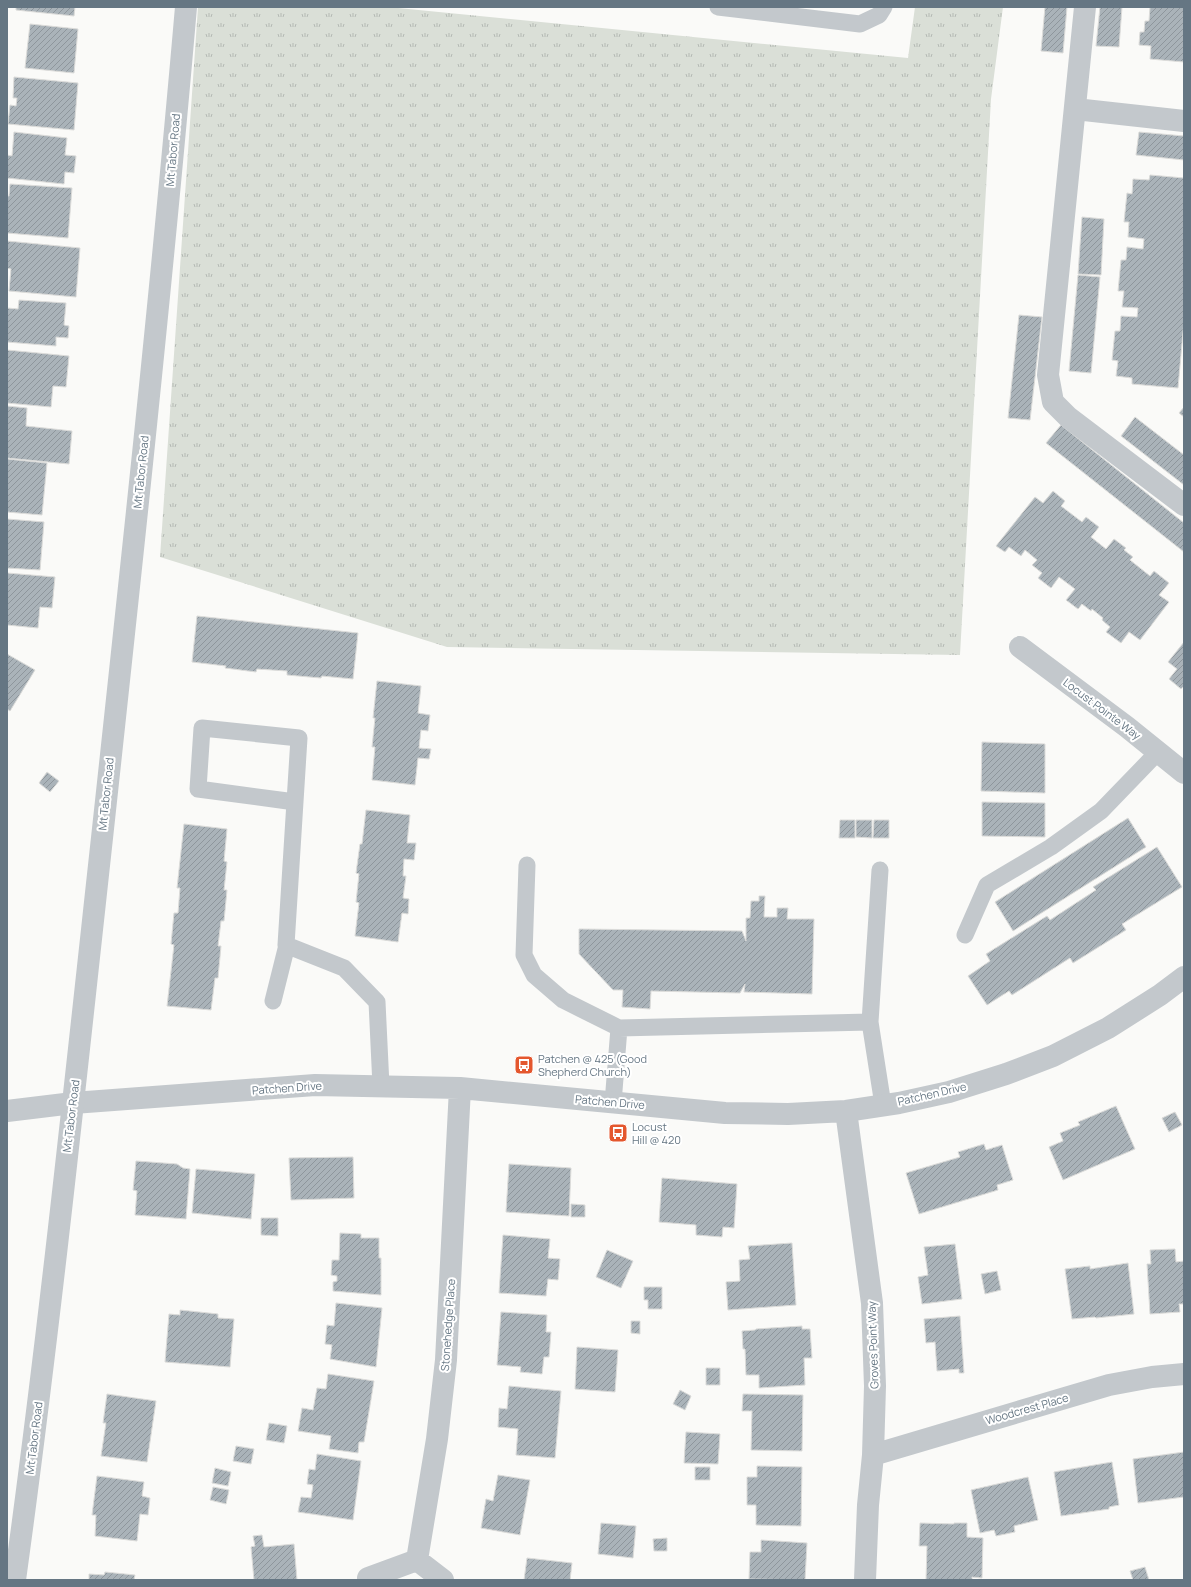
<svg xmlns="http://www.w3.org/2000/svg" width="1191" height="1587" font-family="Manrope,sans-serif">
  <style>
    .grass { fill: url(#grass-tufts) }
    .building { fill: url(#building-hatch); stroke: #dcdcda }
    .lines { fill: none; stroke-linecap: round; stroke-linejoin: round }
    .service { stroke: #c3c8cc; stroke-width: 17 }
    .minor { stroke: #c3c8cc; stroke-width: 22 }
    .tertiary { stroke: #c3c8cc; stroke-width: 22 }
    .labels { text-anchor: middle; stroke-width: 4; stroke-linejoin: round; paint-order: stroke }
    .street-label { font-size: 11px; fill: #657683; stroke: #fff }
    .poi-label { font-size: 11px; fill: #657683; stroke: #fff; text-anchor: start }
  </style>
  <defs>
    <pattern id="grass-tufts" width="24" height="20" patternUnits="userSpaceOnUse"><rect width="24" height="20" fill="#dadfd7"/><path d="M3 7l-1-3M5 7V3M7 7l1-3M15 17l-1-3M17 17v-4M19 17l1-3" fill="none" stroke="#b4b9b4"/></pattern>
    <pattern id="building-hatch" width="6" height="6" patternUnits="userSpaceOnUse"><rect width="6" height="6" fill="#aab3b9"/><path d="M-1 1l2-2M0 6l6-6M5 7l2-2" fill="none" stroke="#8e969c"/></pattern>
  </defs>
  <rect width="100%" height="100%" fill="#fafaf8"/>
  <path class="grass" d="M 198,7 L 388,7 L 908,58 L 915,7 L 1003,7 L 991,99 L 960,655 L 447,647 L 160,557 Z"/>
  <path class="building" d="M 16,7 L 75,7 L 74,16 L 16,10 Z
    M 1045,7 L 1067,7 L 1063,53 L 1041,51 Z
    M 1100,7 L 1122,7 L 1119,47 L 1096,46 Z
    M 1150,7 L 1184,7 L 1184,62 L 1150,59 L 1151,46 L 1139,45 L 1140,32 L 1144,32 L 1145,21 L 1149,21 Z
    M 30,24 L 78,29 L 74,73 L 25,68 Z
    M 14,77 L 78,83 L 74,130 L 8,124 L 10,105 L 16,106 L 17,98 L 13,98 Z
    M 14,132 L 67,138 L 65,155 L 76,156 L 74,173 L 65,172 L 64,184 L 7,178 L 7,155 L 12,156 Z
    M 1139,132 L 1184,136 L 1184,160 L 1136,155 Z
    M 1150,175 L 1184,178 L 1184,321 L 1178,388 L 1132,384 L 1132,378 L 1116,376 L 1118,361 L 1112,360 L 1115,331 L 1120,331 L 1121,316 L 1137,317 L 1138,308 L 1122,307 L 1124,291 L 1118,291 L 1121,260 L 1126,260 L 1127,247 L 1143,249 L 1144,239 L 1128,237 L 1129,222 L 1124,222 L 1127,193 L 1132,194 L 1133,179 L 1149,180 Z
    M 10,184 L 72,188 L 68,238 L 7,233 L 7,196 L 9,196 Z
    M 1082,217 L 1104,219 L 1101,275 L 1078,274 Z
    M 7,241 L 80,248 L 76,297 L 9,291 L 11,269 L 7,268 Z
    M 1078,275 L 1100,277 L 1091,373 L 1069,371 Z
    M 19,300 L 66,303 L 64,325 L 69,326 L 68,338 L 56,337 L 56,346 L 7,342 L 7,308 L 18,309 Z
    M 1019,315 L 1042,317 L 1030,420 L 1008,418 Z
    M 7,350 L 69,356 L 66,387 L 53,386 L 51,407 L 7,403 Z
    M 7,406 L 27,408 L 26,426 L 72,431 L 69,464 L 7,458 Z
    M 1184,407 L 1184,417 L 1179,413 Z
    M 1135,417 L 1184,455 L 1184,485 L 1121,436 Z
    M 1061,425 L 1184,523 L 1184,552 L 1046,443 Z
    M 7,459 L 47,463 L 42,515 L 7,512 Z
    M 1053,491 L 1065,501 L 1061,506 L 1082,522 L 1086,517 L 1099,527 L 1091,537 L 1106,549 L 1114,539 L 1126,548 L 1124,550 L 1133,557 L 1130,560 L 1150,576 L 1154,571 L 1169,583 L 1159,595 L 1169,602 L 1140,640 L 1129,632 L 1121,643 L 1106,632 L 1110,627 L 1102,620 L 1103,618 L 1092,609 L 1091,611 L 1082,604 L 1078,609 L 1066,600 L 1075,589 L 1059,577 L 1051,588 L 1038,578 L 1042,573 L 1032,565 L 1037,560 L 1025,550 L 1021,556 L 1009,547 L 1005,552 L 996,546 L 1035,497 L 1043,503 Z
    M 7,519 L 44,522 L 40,570 L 7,568 Z
    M 7,573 L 55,577 L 52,608 L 40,607 L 38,628 L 7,625 Z
    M 197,616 L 358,633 L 353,679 L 322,676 L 321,678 L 287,675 L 287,671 L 257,669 L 256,672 L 225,668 L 226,666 L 192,662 Z
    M 1184,642 L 1184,686 L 1181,689 L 1169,679 L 1177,669 L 1168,662 Z
    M 7,654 L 35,670 L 10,711 L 7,709 Z
    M 377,681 L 421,686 L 418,713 L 430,715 L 428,731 L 421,730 L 419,748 L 431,749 L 429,759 L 418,758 L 415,785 L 372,780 L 375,747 L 372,747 L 375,718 L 373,718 Z
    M 982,742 L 1045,744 L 1045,793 L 981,791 Z
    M 47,772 L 59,781 L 50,792 L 39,783 Z
    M 982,802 L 1045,803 L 1045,837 L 982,836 Z
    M 366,810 L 410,815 L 407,843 L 416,843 L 414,860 L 404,859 L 403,876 L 406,876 L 403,898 L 409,899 L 408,914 L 402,913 L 398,942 L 355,936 L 359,903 L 356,902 L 359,874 L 356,873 L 360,844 L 362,844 Z
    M 1128,818 L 1146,847 L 1013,931 L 995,902 Z
    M 840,820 L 855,820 L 855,838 L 839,838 Z
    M 856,820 L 872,820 L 872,838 L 856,837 Z
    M 874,820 L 889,820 L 889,838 L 873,838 Z
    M 184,824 L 227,829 L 224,861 L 227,862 L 224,890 L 227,890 L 224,921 L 221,921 L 218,946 L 221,946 L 218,978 L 215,978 L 211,1010 L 167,1006 L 174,945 L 171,944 L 174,913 L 178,913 L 180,888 L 177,888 Z
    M 1157,847 L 1182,887 L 1122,924 L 1126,930 L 1073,963 L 1070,958 L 1012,995 L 1009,991 L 987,1005 L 968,976 L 990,961 L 986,954 L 1047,916 L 1050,920 L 1096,890 L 1093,887 Z
    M 759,896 L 765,896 L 764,917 L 777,917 L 777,908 L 788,908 L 787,919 L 814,919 L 812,994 L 744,992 L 745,984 L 740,993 L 651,991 L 650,1009 L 622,1007 L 623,990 L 613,990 L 579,954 L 579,929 L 742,931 L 746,941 L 746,918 L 750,918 L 751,901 L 759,901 Z
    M 1116,1106 L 1135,1149 L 1063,1180 L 1049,1147 L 1063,1141 L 1060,1133 L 1080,1125 L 1078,1122 Z
    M 1175,1112 L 1182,1125 L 1169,1132 L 1162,1118 Z
    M 984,1144 L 986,1150 L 1002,1145 L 1013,1180 L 997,1185 L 998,1190 L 919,1214 L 906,1173 L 960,1157 L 958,1152 Z
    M 353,1157 L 354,1198 L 291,1200 L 289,1158 Z
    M 136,1161 L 177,1164 L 183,1168 L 190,1169 L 186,1219 L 135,1215 L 137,1191 L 133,1190 Z
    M 509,1164 L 571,1168 L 569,1216 L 506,1212 Z
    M 196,1169 L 255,1174 L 251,1219 L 192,1213 Z
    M 662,1178 L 737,1184 L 734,1228 L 723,1227 L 722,1237 L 696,1235 L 696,1225 L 659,1222 Z
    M 571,1204 L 585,1205 L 585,1217 L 571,1217 Z
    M 261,1218 L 278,1218 L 278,1236 L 261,1235 Z
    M 340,1233 L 361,1234 L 361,1238 L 379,1238 L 379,1258 L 381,1258 L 381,1295 L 333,1291 L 333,1282 L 337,1281 L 337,1276 L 331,1275 L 332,1260 L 339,1260 Z
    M 503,1235 L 550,1239 L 548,1258 L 560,1259 L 558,1280 L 548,1279 L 546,1296 L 499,1293 Z
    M 792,1243 L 796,1305 L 728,1310 L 726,1282 L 740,1281 L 739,1260 L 750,1259 L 748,1246 Z
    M 955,1244 L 962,1299 L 922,1304 L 918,1277 L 928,1275 L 924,1247 Z
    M 1175,1249 L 1176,1262 L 1184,1261 L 1184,1304 L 1179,1304 L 1180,1312 L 1150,1314 L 1147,1264 L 1151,1264 L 1150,1250 Z
    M 607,1250 L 633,1261 L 621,1288 L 596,1277 Z
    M 1128,1263 L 1134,1314 L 1096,1318 L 1095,1317 L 1072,1319 L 1065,1269 L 1090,1266 L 1090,1269 Z
    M 997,1271 L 1001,1290 L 985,1294 L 981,1274 Z
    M 644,1287 L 662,1287 L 662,1309 L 648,1309 L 648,1300 L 644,1300 Z
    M 336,1303 L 382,1308 L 376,1367 L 330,1359 L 332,1345 L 325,1344 L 327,1325 L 334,1326 Z
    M 180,1310 L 218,1314 L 218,1318 L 234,1319 L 230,1367 L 165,1362 L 169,1314 L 180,1315 Z
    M 501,1312 L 547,1315 L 546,1332 L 551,1332 L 549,1357 L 544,1357 L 542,1374 L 520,1372 L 521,1367 L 497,1365 Z
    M 960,1316 L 964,1373 L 959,1373 L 959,1369 L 937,1371 L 935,1342 L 926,1343 L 924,1319 Z
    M 631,1321 L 640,1321 L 640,1334 L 631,1333 Z
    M 802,1326 L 802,1329 L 810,1329 L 812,1358 L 804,1358 L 805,1385 L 759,1388 L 759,1375 L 746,1375 L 745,1349 L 743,1349 L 742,1331 L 755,1330 L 756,1329 Z
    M 577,1347 L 618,1350 L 615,1392 L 575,1389 Z
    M 706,1368 L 720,1368 L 720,1385 L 706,1385 Z
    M 328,1374 L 374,1381 L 364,1442 L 359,1442 L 358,1453 L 329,1449 L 331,1436 L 298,1431 L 302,1408 L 313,1410 L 317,1388 L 326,1389 Z
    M 509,1386 L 561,1391 L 555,1458 L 516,1455 L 518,1429 L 498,1427 L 499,1408 L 507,1409 Z
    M 680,1390 L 691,1396 L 685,1410 L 673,1404 Z
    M 107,1394 L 156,1401 L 147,1462 L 101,1456 L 106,1423 L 103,1423 Z
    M 743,1394 L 803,1395 L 802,1451 L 751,1450 L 752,1411 L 742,1411 Z
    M 269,1423 L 287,1426 L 284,1443 L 266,1440 Z
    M 686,1432 L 720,1434 L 718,1464 L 684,1463 Z
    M 236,1446 L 254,1449 L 251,1464 L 233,1461 Z
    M 1184,1452 L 1184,1497 L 1138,1503 L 1133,1459 Z
    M 317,1454 L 361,1461 L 353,1520 L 298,1512 L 301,1497 L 311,1498 L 313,1485 L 307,1484 L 309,1469 L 315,1470 Z
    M 1112,1462 L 1119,1505 L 1109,1507 L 1109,1509 L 1061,1516 L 1054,1472 Z
    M 757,1466 L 802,1467 L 801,1526 L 756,1525 L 756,1505 L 747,1505 L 747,1477 L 757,1477 Z
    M 695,1467 L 710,1467 L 710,1480 L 695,1480 Z
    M 215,1468 L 231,1472 L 228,1486 L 212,1483 Z
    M 498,1475 L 530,1480 L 520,1535 L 481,1528 L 486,1499 L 493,1501 Z
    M 97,1476 L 144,1482 L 142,1496 L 150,1498 L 148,1515 L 140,1514 L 137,1541 L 95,1536 L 96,1515 L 92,1515 Z
    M 1028,1477 L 1038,1520 L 1014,1526 L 1015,1532 L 996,1536 L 994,1530 L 980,1533 L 971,1490 Z
    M 213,1487 L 229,1490 L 226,1504 L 210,1500 Z
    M 601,1523 L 636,1526 L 633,1558 L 598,1554 Z
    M 920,1523 L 954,1524 L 954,1523 L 967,1523 L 967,1537 L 983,1538 L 982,1578 L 972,1577 L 972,1580 L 926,1580 L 927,1546 L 919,1546 Z
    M 262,1535 L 264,1547 L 294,1544 L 297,1580 L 254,1580 L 251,1547 L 255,1546 L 253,1536 Z
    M 667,1538 L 667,1551 L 654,1551 L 653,1539 Z
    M 761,1540 L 807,1543 L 805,1580 L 749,1579 L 750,1552 L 761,1552 Z
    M 527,1558 L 572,1563 L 570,1580 L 524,1580 Z
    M 1145,1567 L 1149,1580 L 1133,1580 L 1130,1571 Z
    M 105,1572 L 135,1575 L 134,1580 L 89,1580 L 89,1574 L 104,1575 Z"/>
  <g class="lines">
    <path class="service" d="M 718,7 L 860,24 L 879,15 L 884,7
      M 295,802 L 198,789 L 202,728 L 299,738 L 286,945 L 344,968 L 377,1002 L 381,1086
      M 527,865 L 524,955 L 534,975 L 563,1000 L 619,1028
      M 965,935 L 987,885 L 1051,847 L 1101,811 L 1158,752
      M 273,1001 L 287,945
      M 870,1022 L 880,870
      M 613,1103 L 619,1028 L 870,1022 L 883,1105"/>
    <path class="minor" d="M 1085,7 L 1048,375 L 1053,402 L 1068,417 L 1184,505
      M 1075,109 L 1184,121
      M 1020,647 L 1127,727 L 1184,773
      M 7,1111 L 73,1103 L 315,1085 L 460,1088 L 725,1113 L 788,1114 L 846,1111 L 899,1103 L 949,1092 L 1006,1074 L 1053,1056 L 1108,1028 L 1160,995 L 1184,977
      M 846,1111 L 872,1303 L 875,1386 L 873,1455 L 868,1505 L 865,1580
      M 873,1455 L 1109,1385 L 1152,1377 L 1184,1374
      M 417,1560 L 437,1439 L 446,1360 L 460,1088
      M 368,1578 L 417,1560 L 443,1580"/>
    <path class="tertiary" d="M 15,1580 C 49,1333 75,1085 102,838 C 132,561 162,284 186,7"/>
  </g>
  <defs>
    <g id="bus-square" transform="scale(1)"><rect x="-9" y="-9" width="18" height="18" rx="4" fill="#e4572e" stroke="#fff"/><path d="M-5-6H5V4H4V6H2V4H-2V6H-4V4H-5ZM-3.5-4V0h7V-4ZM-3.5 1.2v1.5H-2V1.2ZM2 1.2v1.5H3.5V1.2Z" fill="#fff"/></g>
  </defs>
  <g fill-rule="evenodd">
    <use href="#bus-square" x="524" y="1065"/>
    <use href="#bus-square" x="618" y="1133"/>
  </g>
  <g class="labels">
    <g class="street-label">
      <text transform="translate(173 150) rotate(-85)" y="4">Mt Tabor Road</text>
      <text transform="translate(141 472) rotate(-84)" y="4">Mt Tabor Road</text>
      <text transform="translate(1102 709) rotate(37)" y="4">Locust Pointe Way</text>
      <text transform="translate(106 794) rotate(-84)" y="4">Mt Tabor Road</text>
      <text transform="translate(287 1088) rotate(-4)" y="4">Patchen Drive</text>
      <text transform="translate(932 1094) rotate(-13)" y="4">Patchen Drive</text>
      <text transform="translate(610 1102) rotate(5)" y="4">Patchen Drive</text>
      <text transform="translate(71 1116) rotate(-83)" y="4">Mt Tabor Road</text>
      <text transform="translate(448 1325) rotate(-86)" y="4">Stonehedge Place</text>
      <text transform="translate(873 1345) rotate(-92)" y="4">Groves Point Way</text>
      <text transform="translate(1027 1409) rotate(-16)" y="4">Woodcrest Place</text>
      <text transform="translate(34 1438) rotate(-83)" y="4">Mt Tabor Road</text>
    </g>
    <g class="poi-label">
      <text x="538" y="1063">Patchen @ 425 (Good<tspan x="538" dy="13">Shepherd Church)</tspan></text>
      <text x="632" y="1131">Locust<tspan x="632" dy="13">Hill @ 420</tspan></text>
    </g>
  </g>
  <rect width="1191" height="1587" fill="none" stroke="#657683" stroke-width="16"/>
</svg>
